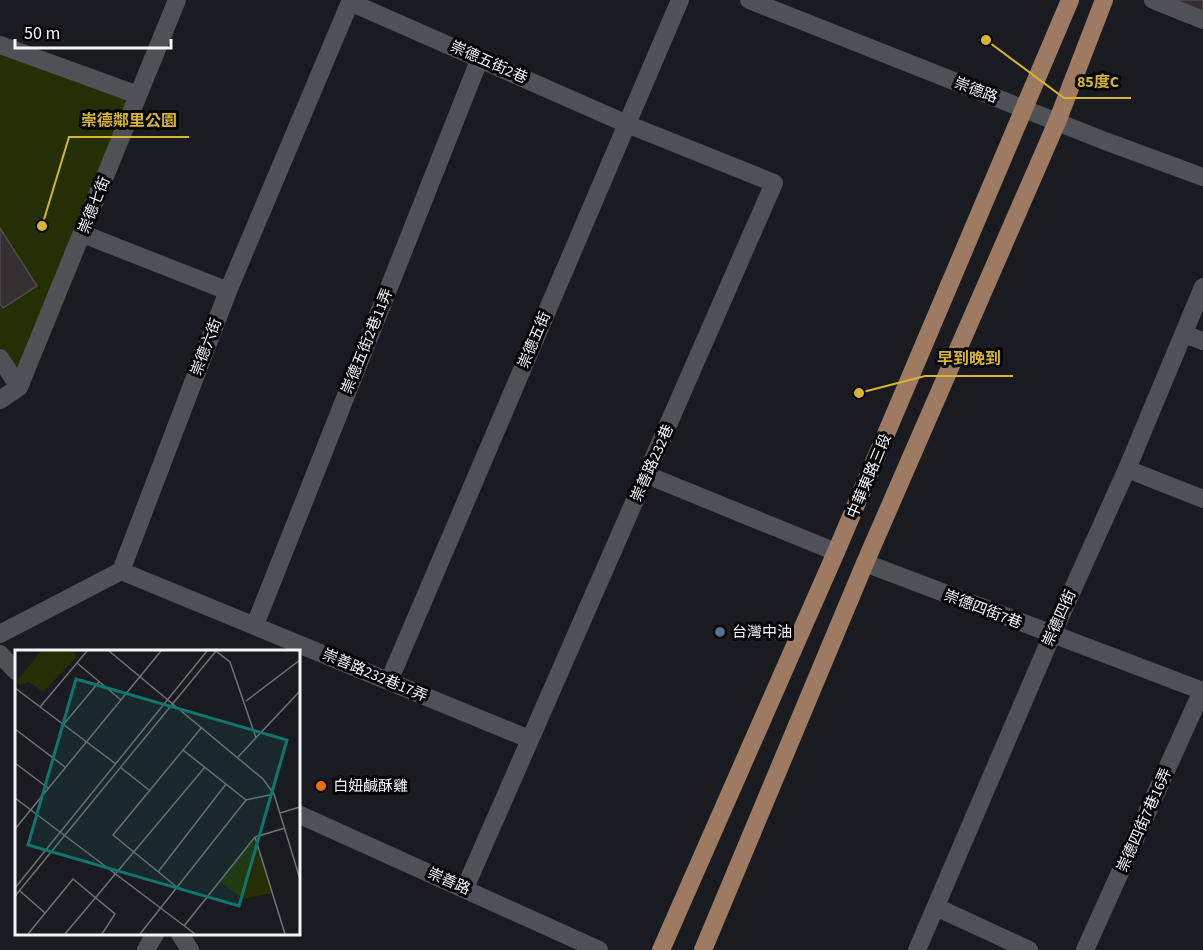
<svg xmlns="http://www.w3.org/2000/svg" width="1203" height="950" font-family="'Source Sans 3','Noto Sans TC',sans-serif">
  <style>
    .green { fill: #242f05 }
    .building { fill: #352f32; stroke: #504a4d; stroke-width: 1.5 }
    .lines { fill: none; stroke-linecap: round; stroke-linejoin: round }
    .minor { stroke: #505157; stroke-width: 18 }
    .major { stroke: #9e7a62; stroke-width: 18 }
    .service-dot { fill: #5c6f8a; stroke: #060608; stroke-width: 2 }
    .food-dot { fill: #e8710a; stroke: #060608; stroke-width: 2 }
    .labels { text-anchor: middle; stroke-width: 6; stroke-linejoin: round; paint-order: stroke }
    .street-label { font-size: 15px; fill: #f4f5f8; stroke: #060608 }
    .poi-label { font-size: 15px; fill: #f4f5f8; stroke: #060608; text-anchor: start }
    .inset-road { fill: none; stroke: #717276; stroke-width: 1.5 }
    .view { fill: #0f766e; fill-opacity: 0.15; stroke: #0f766e; stroke-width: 3 }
    .inset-edge { fill: none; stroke: #f4f5f8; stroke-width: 3 }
    .leader { fill: none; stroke: #d6b534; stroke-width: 2 }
    .callout-dot { fill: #d6b534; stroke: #060608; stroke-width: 2 }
    .callout-label { font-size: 16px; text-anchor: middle; font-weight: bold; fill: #d6b534; stroke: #060608; stroke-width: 6; stroke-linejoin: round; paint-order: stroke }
  </style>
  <rect width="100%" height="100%" fill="#1a1b20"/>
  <path class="green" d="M 0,46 L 136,96 L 19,379 L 0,356 Z"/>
  <path class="building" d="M 1170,0 L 1203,0 L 1203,14 Z
    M 0,228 L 37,286 L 3,308 L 0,304 Z"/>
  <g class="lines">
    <path class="minor" d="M 749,0 L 1105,141 L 1203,177
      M 1153,0 L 1203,20
      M 350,2 L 627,124 L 774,183 L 465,888
      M 0,45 L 138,95
      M 83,234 L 228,291
      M 1184,334 L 1203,341
      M 0,358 L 19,387
      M 0,400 L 19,387 L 177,0
      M 1127,469 L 1203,499
      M 647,475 L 836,552
      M 865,563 L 1203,691
      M 121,571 L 529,739
      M 255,625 L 480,58
      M 0,634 L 121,571 L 228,291 L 351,0
      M 0,654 L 16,671
      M 389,681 L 680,0
      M 298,814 L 599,950
      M 936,907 L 1029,950
      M 180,934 L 190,950
      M 146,950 L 155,934
      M 917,950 L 1052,635 L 1127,469 L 1203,287
      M 1085,950 L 1202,691"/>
    <path class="major" d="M 661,950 L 836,552 L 1070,0
      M 703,950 L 865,563 L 1057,122 L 1104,0"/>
  </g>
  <circle class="service-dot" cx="720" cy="632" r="6"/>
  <circle class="food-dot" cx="321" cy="786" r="6"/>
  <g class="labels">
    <g class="street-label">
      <text transform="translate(489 62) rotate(24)" y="5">崇德五街2巷</text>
      <text transform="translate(976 90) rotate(21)" y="5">崇德路</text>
      <text transform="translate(94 205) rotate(-68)" y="5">崇德七街</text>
      <text transform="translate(534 340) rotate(-67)" y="5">崇德五街</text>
      <text transform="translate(367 341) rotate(-68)" y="5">崇德五街2巷11弄</text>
      <text transform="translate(206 347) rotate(-69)" y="5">崇德六街</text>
      <text transform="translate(652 463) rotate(-66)" y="5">崇善路232巷</text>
      <text transform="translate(869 476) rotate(-67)" y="5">中華東路三段</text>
      <text transform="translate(983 609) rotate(21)" y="5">崇德四街7巷</text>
      <text transform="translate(1059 618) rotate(-66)" y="5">崇德四街</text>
      <text transform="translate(375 675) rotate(23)" y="5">崇善路232巷17弄</text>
      <text transform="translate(1144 820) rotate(-66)" y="5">崇德四街7巷16弄</text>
      <text transform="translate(449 881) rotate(24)" y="5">崇善路</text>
    </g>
    <g class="poi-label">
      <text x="732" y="637">台灣中油</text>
      <text x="333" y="791">白妞鹹酥雞</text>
    </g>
  </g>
  <g transform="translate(15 650)">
    <rect width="285" height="285" fill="#1a1b20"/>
    <path d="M 26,1 L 59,1 L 61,8 L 28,42 L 14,32 L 5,35 L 1,32 ZM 240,189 L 257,243 L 228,249 L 205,232 Z" fill="#242f05"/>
    <path class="inset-road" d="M 94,1 L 248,129 L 259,144 L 285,229M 201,1 L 215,12 L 241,88M 62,13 L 106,50M 0,38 L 101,114M 231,51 L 285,10M 25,57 L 72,1M 48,75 L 84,32M 0,79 L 50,117M 168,100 L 231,150M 223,107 L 285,41M 0,113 L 33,138M 105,117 L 134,140M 0,148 L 180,284M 265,163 L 285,157M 0,179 L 146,1M 240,187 L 270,284M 143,222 L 211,134M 0,238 L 192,1M 163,238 L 98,185 L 187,77M 5,241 L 30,263M 0,246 L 201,1M 169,276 L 240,187 L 270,178M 13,284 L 58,229 L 100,264 L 87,284M 50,284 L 190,117M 125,284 L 231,150 L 259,144"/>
    <path class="view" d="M 61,29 L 272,90 L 224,256 L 13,195 Z"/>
    <rect width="285" height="285" class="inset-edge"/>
  </g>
  <path class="leader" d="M986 40L1064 98H1131M42 226L69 137H189M859 393L925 376H1013"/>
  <g class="callout-dot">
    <circle cx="986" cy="40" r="6"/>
    <circle cx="42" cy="226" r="6"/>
    <circle cx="859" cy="393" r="6"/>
  </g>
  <g class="callout-label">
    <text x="1098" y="87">85度C</text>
    <text x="129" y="126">崇德鄰里公園</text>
    <text x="969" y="364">早到晚到</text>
  </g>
  <path d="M15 39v9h156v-9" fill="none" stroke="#f4f5f8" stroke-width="3"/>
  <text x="24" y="39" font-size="18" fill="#f4f5f8" stroke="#060608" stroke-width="4.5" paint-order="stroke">50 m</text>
</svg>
